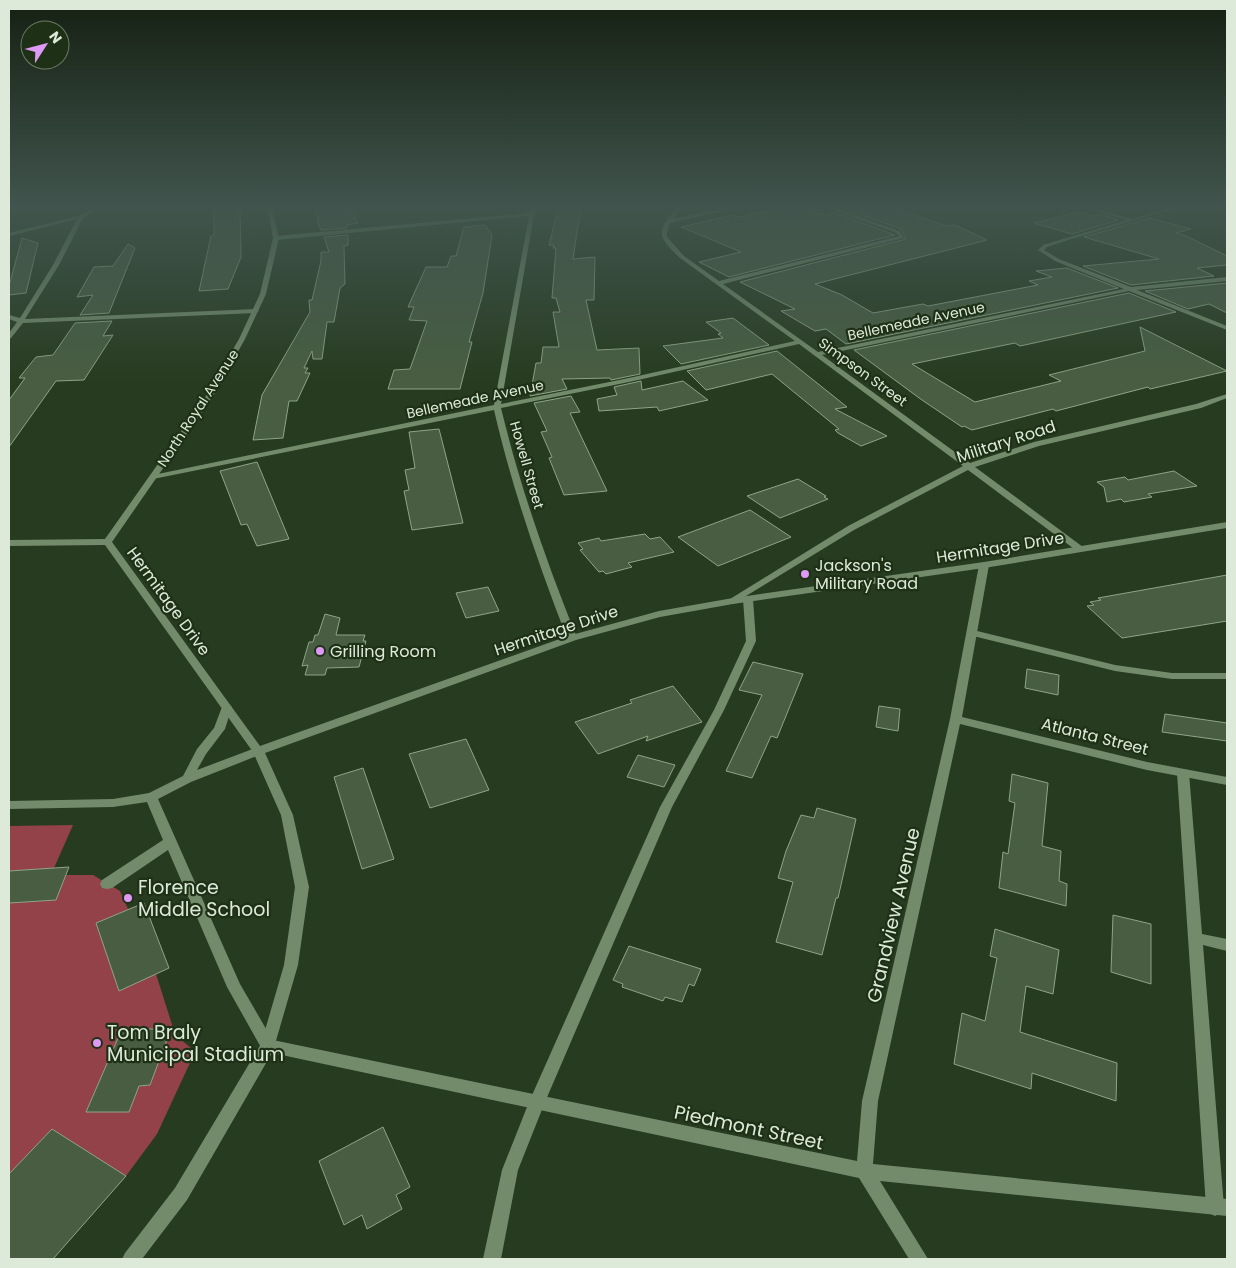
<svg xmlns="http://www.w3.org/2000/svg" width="1236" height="1268" font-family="Poppins,sans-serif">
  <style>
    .green { fill: #924248 }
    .building { fill: #485d41; stroke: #8ea586 }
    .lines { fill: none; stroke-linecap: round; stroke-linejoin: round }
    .service { fill: #738b6b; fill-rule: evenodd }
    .minor { fill: #738b6b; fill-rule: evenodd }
    .tertiary { fill: #738b6b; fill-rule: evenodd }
    .poi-dot { fill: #dd99f3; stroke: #1e3117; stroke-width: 2 }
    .labels { text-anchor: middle; stroke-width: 4.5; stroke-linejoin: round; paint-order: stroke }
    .far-street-label { font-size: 14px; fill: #ddead9; stroke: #1e3117 }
    .street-label { font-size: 16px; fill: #ddead9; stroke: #1e3117 }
    .poi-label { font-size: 16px; fill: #ddead9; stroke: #1e3117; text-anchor: start }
    .near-poi-label { font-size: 19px; fill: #ddead9; stroke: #1e3117; text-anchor: start }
    .near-street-label { font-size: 19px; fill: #ddead9; stroke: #1e3117 }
  </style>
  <rect width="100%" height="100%" fill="#273b20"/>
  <path class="green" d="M 73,825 L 54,868 L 66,875 L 93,875 L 120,891 L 128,909 L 144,903 L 169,968 L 156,974 L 175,1034 L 195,1052 L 157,1134 L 126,1176 L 53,1259 L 9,1259 L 9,826 Z"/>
  <path class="building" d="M 240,205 L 241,257 L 228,289 L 199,291 L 211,236 L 214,235 L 214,207 Z
    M 313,205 L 349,205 L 358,223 L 347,225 L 347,228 L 321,230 L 317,221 L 319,221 Z
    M 795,205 L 826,215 L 835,213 L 895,235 L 729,277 L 699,262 L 741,252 L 681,227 L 733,215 L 739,217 Z
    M 870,205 L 883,205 L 947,226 L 955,225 L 987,240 L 815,284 L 842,295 L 873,313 L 923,304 L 928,306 L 1038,285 L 1029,281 L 1052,277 L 1036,271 L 1067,268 L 1118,288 L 846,344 L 826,329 L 815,331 L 781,311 L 795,309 L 740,282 L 906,239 L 901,229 L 847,210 Z
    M 559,206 L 581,206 L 573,259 L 595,257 L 594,300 L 586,300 L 597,350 L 639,348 L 640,374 L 611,380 L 610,378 L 562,379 L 567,389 L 530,396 L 536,363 L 541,363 L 543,347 L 559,347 L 553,312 L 560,312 L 556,298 L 552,298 L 556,248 L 553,248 L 554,245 L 549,245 Z
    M 1079,212 L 1093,216 L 1099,214 L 1119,220 L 1072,234 L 1034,223 Z
    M 1150,218 L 1191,229 L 1176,233 L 1186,236 L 1227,256 L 1227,265 L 1197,268 L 1214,276 L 1131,285 L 1083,266 L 1159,259 L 1084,237 Z
    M 485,225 L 492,235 L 483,293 L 469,342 L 472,342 L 460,389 L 388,389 L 394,370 L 410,369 L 427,321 L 409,320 L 414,307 L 408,307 L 426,267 L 447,267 L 451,256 L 456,256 L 464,227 Z
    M 348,235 L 348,245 L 344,246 L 345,284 L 340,288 L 334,322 L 327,322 L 322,359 L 313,359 L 312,351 L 304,368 L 308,368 L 305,373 L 310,373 L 297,401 L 289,401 L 283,438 L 253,440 L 262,395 L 310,312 L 309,300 L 312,300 L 321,261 L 321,252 L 329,252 L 324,237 Z
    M 22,238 L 38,243 L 26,293 L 9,295 L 9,286 Z
    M 128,244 L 135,248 L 109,313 L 80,315 L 93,295 L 77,297 L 94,267 L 113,266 Z
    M 1227,283 L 1227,313 L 1209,304 L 1188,309 L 1145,291 Z
    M 1129,293 L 1176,312 L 1020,346 L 1015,343 L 912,364 L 975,402 L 1061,381 L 1049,375 L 1145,351 L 1140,327 L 1227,371 L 1150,389 L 1148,387 L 1056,411 L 1053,409 L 972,430 L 964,426 L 962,427 L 922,400 L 854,350 Z
    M 733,318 L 769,345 L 681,364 L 663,346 L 723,338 L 718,334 L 721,333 L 706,322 Z
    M 112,321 L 103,336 L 113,335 L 84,380 L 56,381 L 9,447 L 9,400 L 25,378 L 19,378 L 36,357 L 53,355 L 75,323 Z
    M 777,351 L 847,407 L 835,409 L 887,436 L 861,446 L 838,433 L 835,430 L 839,429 L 772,374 L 706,390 L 687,371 Z
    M 641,381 L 642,390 L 683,381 L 708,400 L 659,411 L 657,407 L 599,411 L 597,399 L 617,395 L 614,387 Z
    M 571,396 L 580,412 L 570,413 L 607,491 L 564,495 L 549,458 L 552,457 L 541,432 L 547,431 L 534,403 Z
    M 439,429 L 463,523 L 412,530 L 404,491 L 409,490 L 405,470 L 415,468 L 409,432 Z
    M 257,462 L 289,539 L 257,546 L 247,524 L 241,525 L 220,471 Z
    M 1174,471 L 1197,486 L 1148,494 L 1152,497 L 1124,502 L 1121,499 L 1107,502 L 1104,487 L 1097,482 L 1125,477 L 1128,480 Z
    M 798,479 L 826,496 L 824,497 L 828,499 L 780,518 L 747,496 Z
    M 750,510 L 791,537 L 718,566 L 678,537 Z
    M 645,534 L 650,539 L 660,537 L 674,552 L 628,563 L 632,567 L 606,574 L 603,571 L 599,572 L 580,550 L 583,549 L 578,543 L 599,538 L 601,541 Z
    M 1227,575 L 1227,621 L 1122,638 L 1087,606 L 1094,605 L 1090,602 L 1101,600 L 1098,598 Z
    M 488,587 L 499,611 L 466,618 L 456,593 Z
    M 325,614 L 340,618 L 336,635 L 365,635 L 363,641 L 366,641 L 359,667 L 327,668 L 325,675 L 305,675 L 308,665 L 302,666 L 309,642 L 313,642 L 315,635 L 318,635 Z
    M 753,662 L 803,674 L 777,738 L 771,736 L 752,778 L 726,771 L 762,695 L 739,690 Z
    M 1027,669 L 1059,675 L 1058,695 L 1025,688 Z
    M 673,686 L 702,722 L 646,741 L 648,736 L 598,754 L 575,722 L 632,703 L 630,700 Z
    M 879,706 L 900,709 L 898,731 L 876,727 Z
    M 1165,714 L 1227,723 L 1227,741 L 1162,732 Z
    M 466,739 L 489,790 L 430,808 L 409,754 Z
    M 638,755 L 675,765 L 664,787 L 627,777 Z
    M 363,768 L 394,859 L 362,869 L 334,777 Z
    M 1012,774 L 1048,783 L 1042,846 L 1061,851 L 1059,881 L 1067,884 L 1066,906 L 999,888 L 1003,852 L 1008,854 L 1015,803 L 1009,801 Z
    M 817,808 L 856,819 L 838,898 L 836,898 L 822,955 L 776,942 L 793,882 L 778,878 L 786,851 L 801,815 L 814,818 Z
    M 69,867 L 56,900 L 9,903 L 9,871 Z
    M 144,903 L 169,968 L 119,991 L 96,923 Z
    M 1113,915 L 1151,924 L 1151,984 L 1111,972 Z
    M 995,929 L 1059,950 L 1053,994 L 1026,986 L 1020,1032 L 1117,1063 L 1116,1101 L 1032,1073 L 1031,1089 L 954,1064 L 962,1013 L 985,1021 L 997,958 L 990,956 Z
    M 629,946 L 701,969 L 694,986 L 689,984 L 682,1002 L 665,997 L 663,1001 L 622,987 L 623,984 L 613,980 Z
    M 122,1029 L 171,1029 L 150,1085 L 139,1086 L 129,1112 L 86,1112 Z
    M 383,1127 L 410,1187 L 396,1195 L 402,1209 L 367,1229 L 362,1215 L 344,1225 L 319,1161 Z
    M 52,1129 L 126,1176 L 53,1259 L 9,1259 L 9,1174 Z"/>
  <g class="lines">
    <path class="service" d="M 748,596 L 753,599 L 756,641 L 724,710 L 672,807 L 545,1102 L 518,1170 L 501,1259 L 483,1259 L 502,1170 L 529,1102 L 660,807 L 714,710 L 746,641 L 743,599 Z
      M 973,630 L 1115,665 L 1172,673 L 1227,673 L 1227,679 L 1172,679 L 1115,671 L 969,635 L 968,633 L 969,631 Z
      M 227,703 L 232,707 L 225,729 L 206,754 L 197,770 L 258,747 L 262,748 L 264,751 L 262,754 L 191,782 L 158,799 L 240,984 L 276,1046 L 273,1051 L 268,1053 L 263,1051 L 227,987 L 168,850 L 112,888 L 107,889 L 102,888 L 100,884 L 102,880 L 163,840 L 147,802 L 113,807 L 9,809 L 9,801 L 113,799 L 149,793 L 183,776 L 197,749 L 214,728 L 222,707 Z
      M 1183,769 L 1187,770 L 1189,773 L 1202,934 L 1227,939 L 1227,951 L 1203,945 L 1224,1207 L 1221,1213 L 1215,1216 L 1209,1213 L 1206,1207 L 1177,773 L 1179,770 Z"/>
    <path class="minor" d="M 98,205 L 104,205 L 83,218 L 59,265 L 25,319 L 256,309 L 259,311 L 256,313 L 23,323 L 11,338 L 9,339 L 9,333 L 17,322 L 9,319 L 9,315 L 20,318 L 53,265 L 77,219 L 9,236 L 9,233 L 79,216 Z
      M 531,205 L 535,205 L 534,213 L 535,214 L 534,215 L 501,404 L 629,378 L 795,341 L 680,258 C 654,234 658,230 679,205 L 684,205 L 673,219 L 739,205 L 750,205 L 670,223 L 667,232 L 667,237 L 684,256 L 719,281 L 899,236 L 896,233 L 819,205 L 827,205 L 900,231 L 904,238 L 723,284 L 818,352 L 1124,289 L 1055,261 L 1038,250 L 1043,245 L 1126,220 L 1075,205 L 1084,205 L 1132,219 L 1178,205 L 1187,205 L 1065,241 L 1047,247 L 1044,250 L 1059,259 L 1131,287 L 1227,277 L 1227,281 L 1137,290 L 1227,326 L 1227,330 L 1129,291 L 822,355 L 970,463 L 1034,442 L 1196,404 L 1227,394 L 1227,398 L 1201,408 L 1039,446 L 975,467 L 1083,547 L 1084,549 L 1083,551 L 1077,551 L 968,470 L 854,530 L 733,604 L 728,601 L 730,599 L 848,526 L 963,466 L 799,344 L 629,382 L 501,408 C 520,487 547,563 577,638 L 572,641 L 567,638 C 538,563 512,488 494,410 L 153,479 L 150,479 L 149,477 L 153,475 L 494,405 L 529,216 L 276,240 L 273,238 L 276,236 L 529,213 Z
      M 984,562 L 989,565 L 962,717 L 1147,762 L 1227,777 L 1227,785 L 1147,770 L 960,724 L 878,1101 L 873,1164 L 1227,1199 L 1227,1216 L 880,1181 L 928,1259 L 909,1259 L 859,1178 L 263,1051 L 260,1046 L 263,1041 L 268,1039 L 857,1161 L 862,1101 L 950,719 L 979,565 Z"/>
    <path class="tertiary" d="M 267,205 L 271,205 L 279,238 L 266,294 L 245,339 L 213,396 L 112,542 L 260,746 L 568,636 L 659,611 L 733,598 L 984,562 L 1227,522 L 1227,528 L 984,568 L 733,604 L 660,617 L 576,640 L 265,753 L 293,815 L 309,887 L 298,965 L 273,1051 L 187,1200 L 142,1259 L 122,1259 L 125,1253 L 175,1188 L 261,1044 L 284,965 L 295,887 L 281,815 L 253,752 L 105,545 L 9,546 L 9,540 L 105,539 L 206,396 L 239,339 L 260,294 L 273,238 Z"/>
  </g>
  <linearGradient id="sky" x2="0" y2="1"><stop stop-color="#152012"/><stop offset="0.54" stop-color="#41554e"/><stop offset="1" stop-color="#41554e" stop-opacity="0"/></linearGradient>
  <rect width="1236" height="383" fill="url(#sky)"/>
  <g class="poi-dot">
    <circle cx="805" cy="574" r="5"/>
    <circle cx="320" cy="651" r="5"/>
    <circle cx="128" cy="898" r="5"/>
    <circle cx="97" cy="1043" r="5"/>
  </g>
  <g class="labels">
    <g class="far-street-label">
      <text transform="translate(916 321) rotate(-12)" y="5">Bellemeade Avenue</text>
      <text transform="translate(863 372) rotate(36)" y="5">Simpson Street</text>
      <text transform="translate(475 399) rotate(-12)" y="5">Bellemeade Avenue</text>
      <text transform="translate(198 408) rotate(-57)" y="5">North Royal Avenue</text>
      <text transform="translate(527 465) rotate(74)" y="5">Howell Street</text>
    </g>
    <g class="street-label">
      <text transform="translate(1006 441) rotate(-18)" y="6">Military Road</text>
      <text transform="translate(1000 547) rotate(-9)" y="6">Hermitage Drive</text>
      <text transform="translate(169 601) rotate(54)" y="6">Hermitage Drive</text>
      <text transform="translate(556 630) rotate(-18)" y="6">Hermitage Drive</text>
      <text transform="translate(1095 736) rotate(14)" y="6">Atlanta Street</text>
    </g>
    <g class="poi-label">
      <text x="815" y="571">Jackson's<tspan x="815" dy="18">Military Road</tspan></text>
      <text x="330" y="657">Grilling Room</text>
    </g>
    <g class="near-poi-label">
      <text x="138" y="894">Florence<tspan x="138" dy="22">Middle School</tspan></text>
      <text x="107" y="1039">Tom Braly<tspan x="107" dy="22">Municipal Stadium</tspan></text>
    </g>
    <g class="near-street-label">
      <text transform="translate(893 915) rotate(-77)" y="7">Grandview Avenue</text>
      <text transform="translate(749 1127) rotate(12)" y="7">Piedmont Street</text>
    </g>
  </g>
  <rect width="1236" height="1268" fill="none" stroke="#ddead9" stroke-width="20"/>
  <g transform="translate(45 45) rotate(54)"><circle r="24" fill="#1e3117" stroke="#6a7b65"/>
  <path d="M0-4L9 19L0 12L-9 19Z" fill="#dd99f3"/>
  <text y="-8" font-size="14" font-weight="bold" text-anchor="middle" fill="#ddead9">N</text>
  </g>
</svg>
